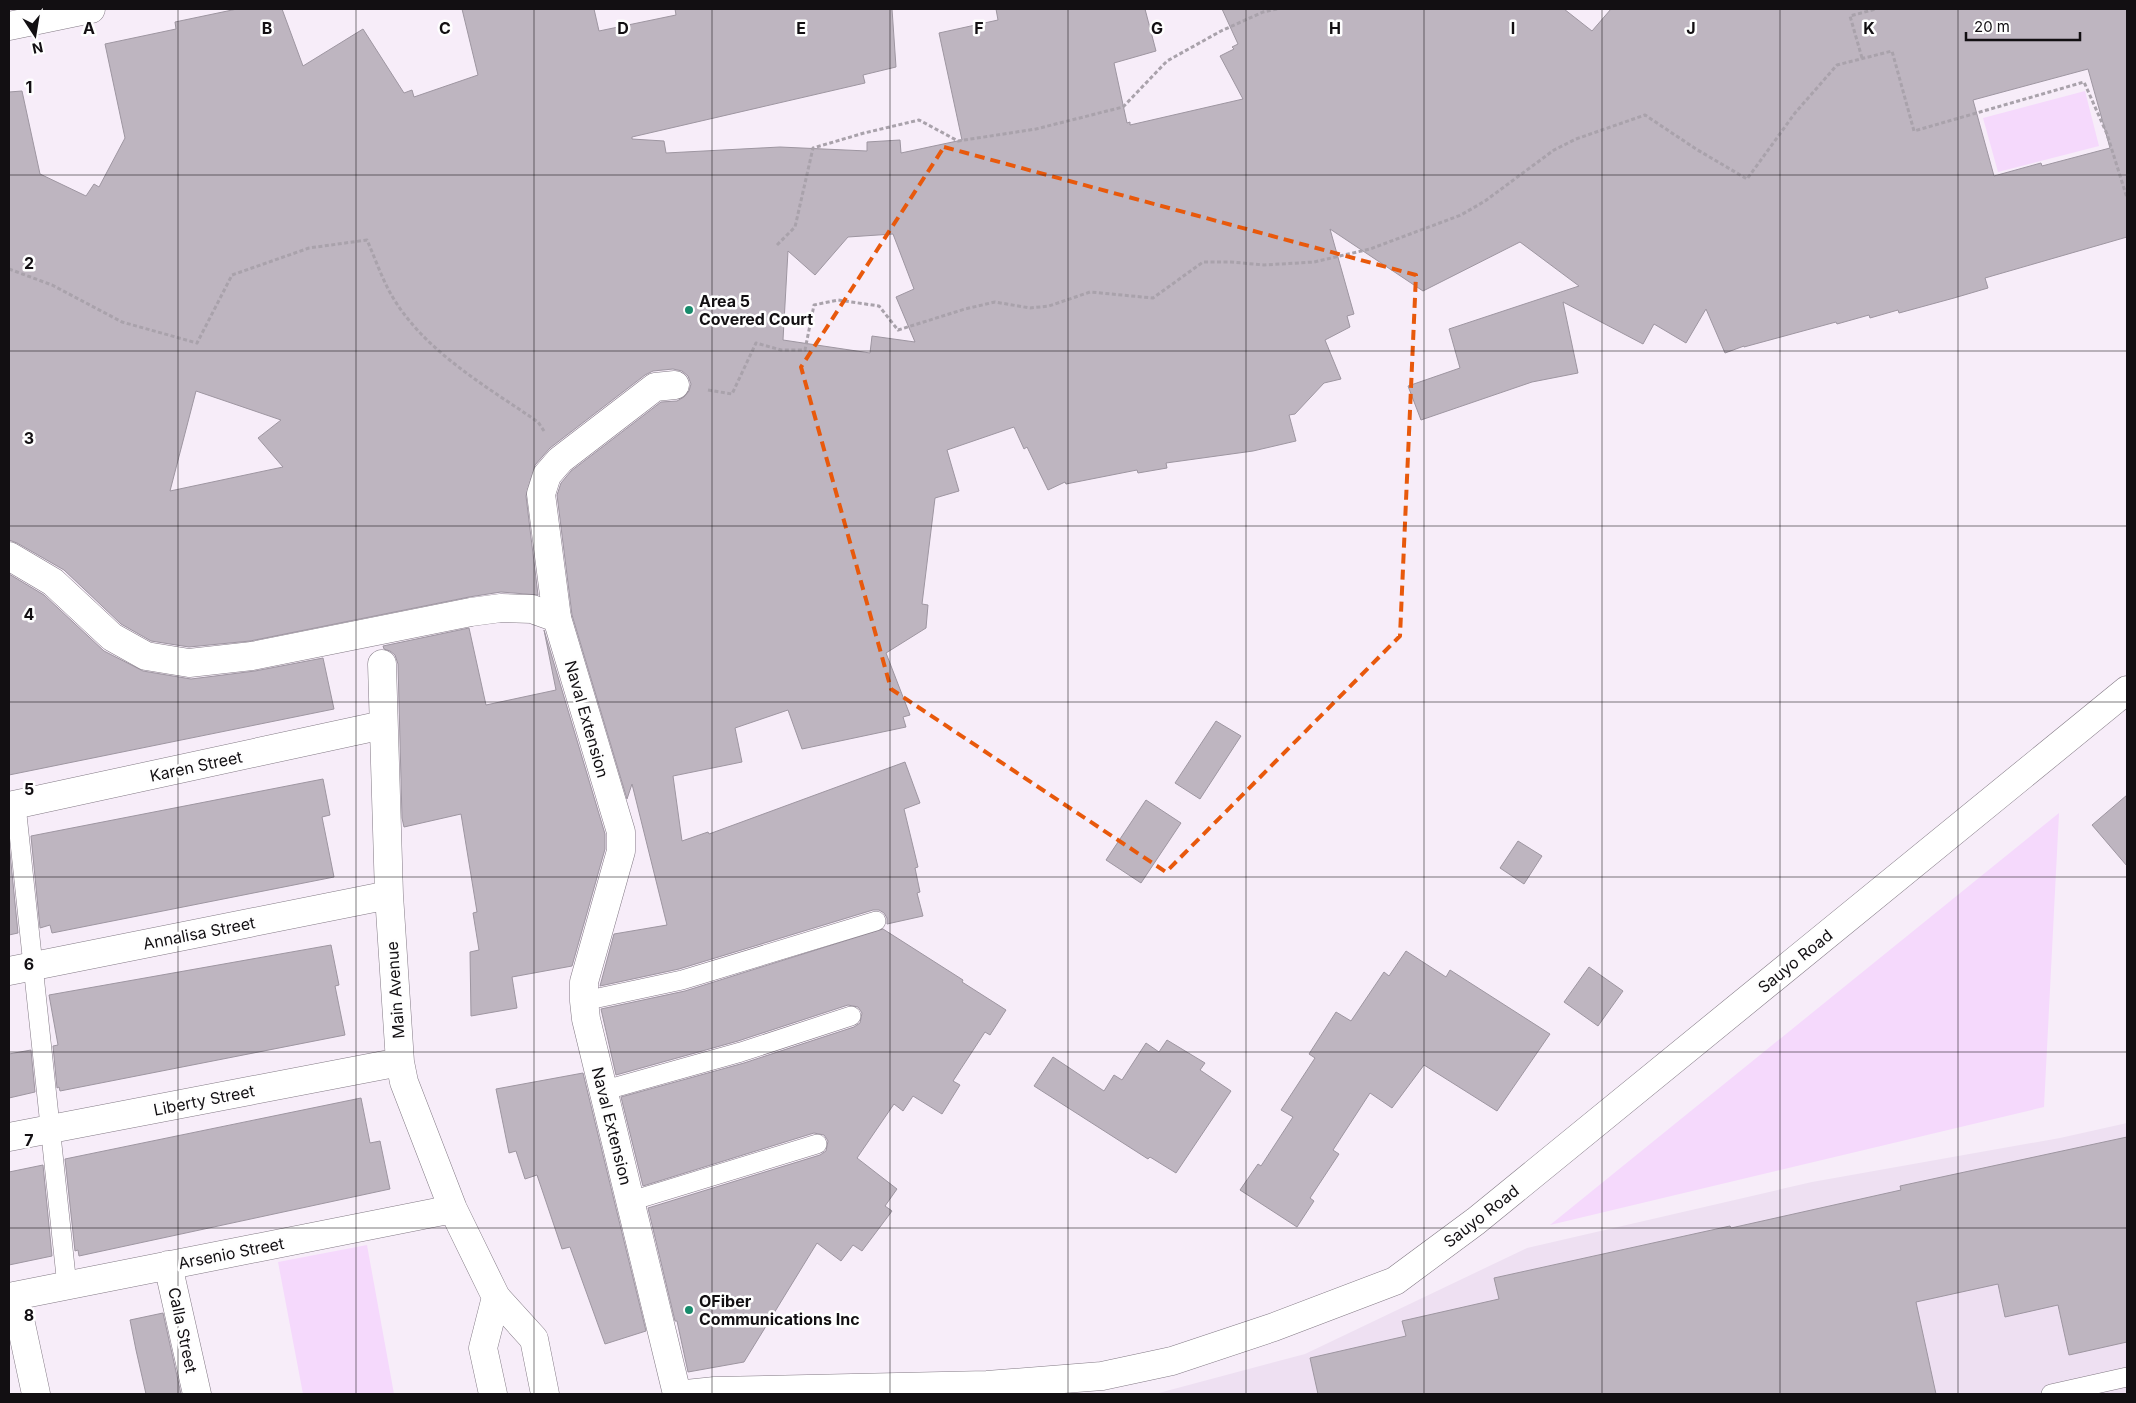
<svg xmlns="http://www.w3.org/2000/svg" width="2136" height="1403" font-family="Inter,sans-serif">
  <style>
    .built { fill: #eee0f2 }
    .green { fill: #f5d9fc }
    .building { fill: #beb5c0; stroke: #9e96a1; fill-rule: evenodd }
    .lines { fill: none; stroke-linecap: round; stroke-linejoin: round }
    .service-casing { stroke: #837a85; stroke-width: 20 }
    .pedestrian-casing { stroke: #837a85; stroke-width: 29 }
    .minor-casing { stroke: #837a85; stroke-width: 29 }
    .secondary-casing { stroke: #837a85; stroke-width: 29 }
    .path { stroke: #a9a2ab; stroke-width: 3; stroke-dasharray: 4 2.5; stroke-linecap: butt }
    .service { stroke: #fff; stroke-width: 19 }
    .pedestrian { stroke: #fff; stroke-width: 28 }
    .minor { stroke: #fff; stroke-width: 28 }
    .secondary { stroke: #fff; stroke-width: 28 }
    .marked { fill: none; stroke: #e8590c; stroke-width: 4; stroke-dasharray: 10 6; stroke-linejoin: round }
    .grid { fill: none; stroke: #120f12; stroke-width: 1; stroke-opacity: 0.55 }
    .poi-dot { fill: #188b6c; stroke: #fefefe; stroke-width: 2 }
    .labels { text-anchor: middle; stroke-width: 5; stroke-linejoin: round; paint-order: stroke }
    .poi-label { font-size: 16px; font-weight: bold; fill: #120f12; stroke: #fefefe; text-anchor: start }
    .street-label { font-size: 16px; fill: #120f12; stroke: #fefefe }
    .grid-label { font-size: 16px; text-anchor: middle; font-weight: bold; fill: #120f12; stroke: #fefefe; stroke-width: 5; stroke-linejoin: round; paint-order: stroke }
  </style>
  <rect width="100%" height="100%" fill="#f7edf9"/>
  <path class="built" d="M 2127,1123 L 2127,1394 L 1155,1394 L 1305,1354 L 1527,1248 L 1812,1182 L 2060,1138 Z"/>
  <path class="green" d="M 2085,91 L 2099,146 L 1998,172 L 1983,118 Z
    M 2059,813 L 2044,1107 L 1550,1225 Z
    M 367,1245 L 394,1394 L 303,1394 L 278,1262 Z"/>
  <path class="building" d="M 237,9 L 282,9 L 303,66 L 363,29 L 404,93 L 412,90 L 414,97 L 478,75 L 462,9 L 594,9 L 599,31 L 676,15 L 675,9 L 892,9 L 896,67 L 863,75 L 865,83 L 632,137 L 632,139 L 664,141 L 666,153 L 780,147 L 867,151 L 867,142 L 900,140 L 901,153 L 962,140 L 939,33 L 998,20 L 996,9 L 1145,9 L 1156,51 L 1114,63 L 1127,123 L 1130,122 L 1130,125 L 1243,99 L 1220,56 L 1234,49 L 1232,47 L 1238,44 L 1222,9 L 1564,9 L 1592,31 L 1611,9 L 2127,9 L 2127,237 L 1985,278 L 1988,288 L 1954,298 L 1899,313 L 1898,310 L 1870,318 L 1869,315 L 1837,324 L 1836,322 L 1744,347 L 1744,346 L 1725,353 L 1706,309 L 1686,343 L 1654,324 L 1643,344 L 1563,302 L 1578,373 L 1532,382 L 1421,420 L 1408,386 L 1460,368 L 1449,329 L 1579,286 L 1520,242 L 1423,291 L 1330,229 L 1354,314 L 1347,316 L 1350,327 L 1325,340 L 1341,379 L 1324,383 L 1295,414 L 1289,415 L 1296,441 L 1253,451 L 1166,463 L 1167,468 L 1138,473 L 1137,470 L 1066,484 L 1065,482 L 1048,490 L 1027,447 L 1024,449 L 1014,427 L 947,450 L 959,491 L 935,498 L 922,604 L 928,605 L 926,628 L 886,653 L 910,715 L 903,717 L 906,727 L 802,749 L 788,710 L 735,728 L 742,762 L 673,776 L 682,841 L 708,832 L 709,834 L 905,762 L 920,803 L 904,809 L 918,867 L 915,868 L 920,892 L 917,893 L 923,916 L 887,924 L 887,918 L 884,913 L 879,910 L 873,910 L 679,969 L 600,986 L 614,934 L 667,925 L 632,784 L 627,799 L 572,615 L 557,495 L 561,483 L 571,471 L 661,402 L 677,401 L 684,397 L 689,391 L 691,384 L 688,376 L 682,371 L 673,369 L 653,371 L 645,375 L 550,448 L 535,465 L 526,496 L 538,595 L 501,592 L 469,597 L 250,641 L 189,647 L 151,641 L 121,624 L 64,570 L 17,543 L 9,540 L 9,92 L 22,91 L 40,174 L 86,196 L 94,184 L 99,187 L 125,138 L 105,44 L 176,29 L 175,22 ZM 2088,69 L 2110,148 L 2042,166 L 2041,163 L 1994,176 L 1973,100 ZM 893,234 L 914,289 L 896,297 L 915,342 L 872,336 L 870,353 L 783,340 L 788,251 L 815,275 L 848,237 ZM 196,391 L 281,420 L 258,438 L 283,467 L 170,491 Z
    M 9,574 L 44,595 L 104,651 L 143,671 L 191,679 L 255,671 L 323,658 L 334,709 L 9,775 Z
    M 469,628 L 486,705 L 556,690 L 544,630 L 605,834 L 605,849 L 572,966 L 512,977 L 517,1008 L 471,1016 L 470,952 L 479,950 L 473,913 L 477,912 L 461,814 L 404,827 L 402,818 L 398,664 L 395,655 L 390,651 L 384,649 L 383,646 Z
    M 1216,721 L 1241,736 L 1200,799 L 1175,783 Z
    M 323,779 L 330,815 L 322,817 L 334,877 L 52,933 L 50,925 L 40,928 L 31,836 Z
    M 2127,795 L 2127,866 L 2092,825 Z
    M 1146,800 L 1181,823 L 1141,883 L 1106,860 Z
    M 1518,841 L 1542,856 L 1524,884 L 1500,868 Z
    M 9,843 L 18,933 L 9,935 Z
    M 883,929 L 963,980 L 962,982 L 1006,1010 L 990,1035 L 985,1032 L 953,1081 L 960,1085 L 942,1114 L 913,1096 L 903,1111 L 894,1104 L 857,1158 L 897,1189 L 885,1206 L 892,1211 L 862,1251 L 853,1245 L 841,1261 L 817,1243 L 744,1362 L 688,1372 L 677,1321 L 675,1321 L 648,1208 L 820,1155 L 826,1151 L 828,1141 L 824,1135 L 814,1133 L 643,1186 L 621,1097 L 744,1063 L 854,1027 L 860,1023 L 862,1013 L 858,1007 L 848,1005 L 738,1041 L 616,1075 L 601,1009 L 685,991 Z
    M 331,945 L 339,985 L 335,986 L 345,1035 L 60,1091 L 59,1087 L 57,1088 L 53,1046 L 58,1045 L 49,995 Z
    M 1406,951 L 1446,977 L 1450,970 L 1550,1034 L 1497,1111 L 1424,1065 L 1392,1108 L 1370,1093 L 1333,1150 L 1339,1154 L 1310,1198 L 1314,1201 L 1297,1227 L 1240,1190 L 1258,1164 L 1261,1166 L 1293,1117 L 1281,1110 L 1315,1058 L 1309,1054 L 1336,1012 L 1351,1021 L 1384,972 L 1389,976 Z
    M 1589,967 L 1623,991 L 1598,1026 L 1564,1002 Z
    M 1167,1040 L 1205,1063 L 1200,1070 L 1231,1091 L 1176,1173 L 1150,1157 L 1148,1159 L 1034,1086 L 1053,1057 L 1104,1091 L 1114,1075 L 1122,1080 L 1146,1043 L 1159,1052 Z
    M 31,1050 L 35,1092 L 9,1098 L 9,1054 Z
    M 583,1073 L 646,1331 L 605,1344 L 570,1247 L 562,1249 L 537,1175 L 525,1179 L 516,1151 L 509,1153 L 496,1089 Z
    M 361,1098 L 370,1143 L 380,1141 L 390,1189 L 79,1256 L 78,1250 L 75,1251 L 65,1159 Z
    M 2127,1137 L 2127,1342 L 2069,1355 L 2058,1305 L 2005,1317 L 1998,1284 L 1916,1302 L 1936,1394 L 1318,1394 L 1310,1358 L 1406,1336 L 1402,1321 L 1499,1299 L 1494,1278 L 1730,1226 L 1731,1228 L 1901,1190 L 1900,1186 Z
    M 43,1165 L 52,1256 L 9,1265 L 9,1172 Z
    M 163,1313 L 181,1394 L 146,1394 L 136,1350 L 130,1320 Z"/>
  <g class="lines">
    <g class="service-casing">
      <path id="service" d="M 16,805 L 67,1286
        M 584,1001 L 682,980 L 876,921
        M 602,1091 L 741,1052 L 851,1016
        M 631,1201 L 817,1144
        M 2051,1394 L 2127,1377"/>
    </g>
    <g class="pedestrian-casing">
      <path id="pedestrian" d="M 557,618 L 541,494 L 547,475 L 560,460 L 655,387 L 675,385"/>
    </g>
    <g class="minor-casing">
      <path id="minor" d="M 9,26 L 91,9
        M 9,556 L 53,582 L 112,637 L 146,656 L 189,663 L 252,656 L 471,612 L 501,608 L 532,609 L 557,618 L 621,832 L 621,851 L 584,982 L 584,1001 L 586,1019 L 677,1394
        M 382,664 L 389,895 L 400,1062 L 404,1082 L 453,1209 L 496,1297 L 534,1339 L 545,1394
        M 9,806 L 383,725
        M 9,971 L 389,895
        M 9,1137 L 400,1062
        M 168,1265 L 197,1394
        M 15,1296 L 36,1394
        M 9,1297 L 453,1209
        M 493,1394 L 483,1348 L 496,1297"/>
    </g>
    <g class="secondary-casing">
      <path id="secondary" d="M 686,1394 L 715,1391 L 987,1385 L 1102,1376 L 1172,1361 L 1274,1327 L 1395,1281 L 1476,1221 L 2127,690"/>
    </g>
    <path class="path" d="M 1862,58 L 1850,16 L 1876,9
      M 777,245 L 795,227 L 813,148 L 864,133 L 919,120 L 958,141 L 1036,129 L 1123,107 L 1167,61 L 1221,31 L 1263,12 L 1277,9
      M 9,269 L 52,285 L 122,322 L 197,343 L 232,275 L 309,248 L 367,240 C 375,258 382,279 392,296 C 425,352 486,386 538,422 L 544,431
      M 708,390 L 732,394 L 756,343 L 781,350 L 805,350 L 814,305 L 838,300 L 879,306 L 898,330 L 965,309 L 995,302 L 1030,308 L 1049,306 L 1090,292 L 1153,298 L 1203,262 L 1231,262 L 1264,265 L 1314,262 L 1370,249 L 1461,215 L 1485,201 L 1554,150 L 1576,139 L 1645,115 L 1696,149 L 1747,179 L 1795,113 L 1837,65 L 1892,51 L 1914,131 L 2084,82 L 2107,134 L 2127,198"/>
    <use href="#service" class="service"/>
    <use href="#pedestrian" class="pedestrian"/>
    <use href="#minor" class="minor"/>
    <use href="#secondary" class="secondary"/>
  </g>
  <path class="marked" d="M 944,147 L 1416,275 L 1400,636 L 1166,872 L 891,689 L 801,367 Z"/>
  <path class="grid" d="M 178,9 L 178,1394M 356,9 L 356,1394M 534,9 L 534,1394M 712,9 L 712,1394M 890,9 L 890,1394M 1068,9 L 1068,1394M 1246,9 L 1246,1394M 1424,9 L 1424,1394M 1602,9 L 1602,1394M 1780,9 L 1780,1394M 1958,9 L 1958,1394M 9,175 L 2127,175M 9,351 L 2127,351M 9,526 L 2127,526M 9,702 L 2127,702M 9,877 L 2127,877M 9,1052 L 2127,1052M 9,1228 L 2127,1228"/>
  <g class="poi-dot">
    <circle cx="689" cy="310" r="5"/>
    <circle cx="689" cy="1310" r="5"/>
  </g>
  <g class="labels">
    <g class="poi-label">
      <text x="699" y="307">Area 5<tspan x="699" dy="18">Covered Court</tspan></text>
      <text x="699" y="1307">OFiber<tspan x="699" dy="18">Communications Inc</tspan></text>
    </g>
    <g class="street-label">
      <text transform="translate(587 719) rotate(74)" y="6">Naval Extension</text>
      <text transform="translate(196 766) rotate(-12)" y="6">Karen Street</text>
      <text transform="translate(199 933) rotate(-11)" y="6">Annalisa Street</text>
      <text transform="translate(1795 961) rotate(-39)" y="6">Sauyo Road</text>
      <text transform="translate(395 990) rotate(-94)" y="6">Main Avenue</text>
      <text transform="translate(204 1100) rotate(-11)" y="6">Liberty Street</text>
      <text transform="translate(612 1126) rotate(76)" y="6">Naval Extension</text>
      <text transform="translate(1481 1216) rotate(-38)" y="6">Sauyo Road</text>
      <text transform="translate(231 1253) rotate(-11)" y="6">Arsenio Street</text>
      <text transform="translate(183 1330) rotate(78)" y="6">Calla Street</text>
    </g>
  </g>
  <g class="grid-label">
    <text x="89" y="34">A</text>
    <text x="267" y="34">B</text>
    <text x="445" y="34">C</text>
    <text x="623" y="34">D</text>
    <text x="801" y="34">E</text>
    <text x="979" y="34">F</text>
    <text x="1157" y="34">G</text>
    <text x="1335" y="34">H</text>
    <text x="1513" y="34">I</text>
    <text x="1691" y="34">J</text>
    <text x="1869" y="34">K</text>
    <text x="29" y="93">1</text>
    <text x="29" y="269">2</text>
    <text x="29" y="444">3</text>
    <text x="29" y="620">4</text>
    <text x="29" y="795">5</text>
    <text x="29" y="970">6</text>
    <text x="29" y="1146">7</text>
    <text x="29" y="1321">8</text>
  </g>
  <rect width="2136" height="1403" fill="none" stroke="#120f12" stroke-width="20"/>
  <g transform="translate(35 35) rotate(168)" stroke="#fefefe" stroke-width="4" paint-order="stroke">
  <path d="M0-4L9 19L0 12L-9 19Z" fill="#120f12"/>
  <text y="-8" font-size="14" font-weight="bold" text-anchor="middle" fill="#120f12">N</text>
  </g>
  <path d="M1966 32v8h114v-8" fill="none" stroke="#120f12" stroke-width="2.5"/>
  <text x="1974" y="32" font-size="15" fill="#120f12" stroke="#fefefe" stroke-width="4" paint-order="stroke">20 m</text>
</svg>
